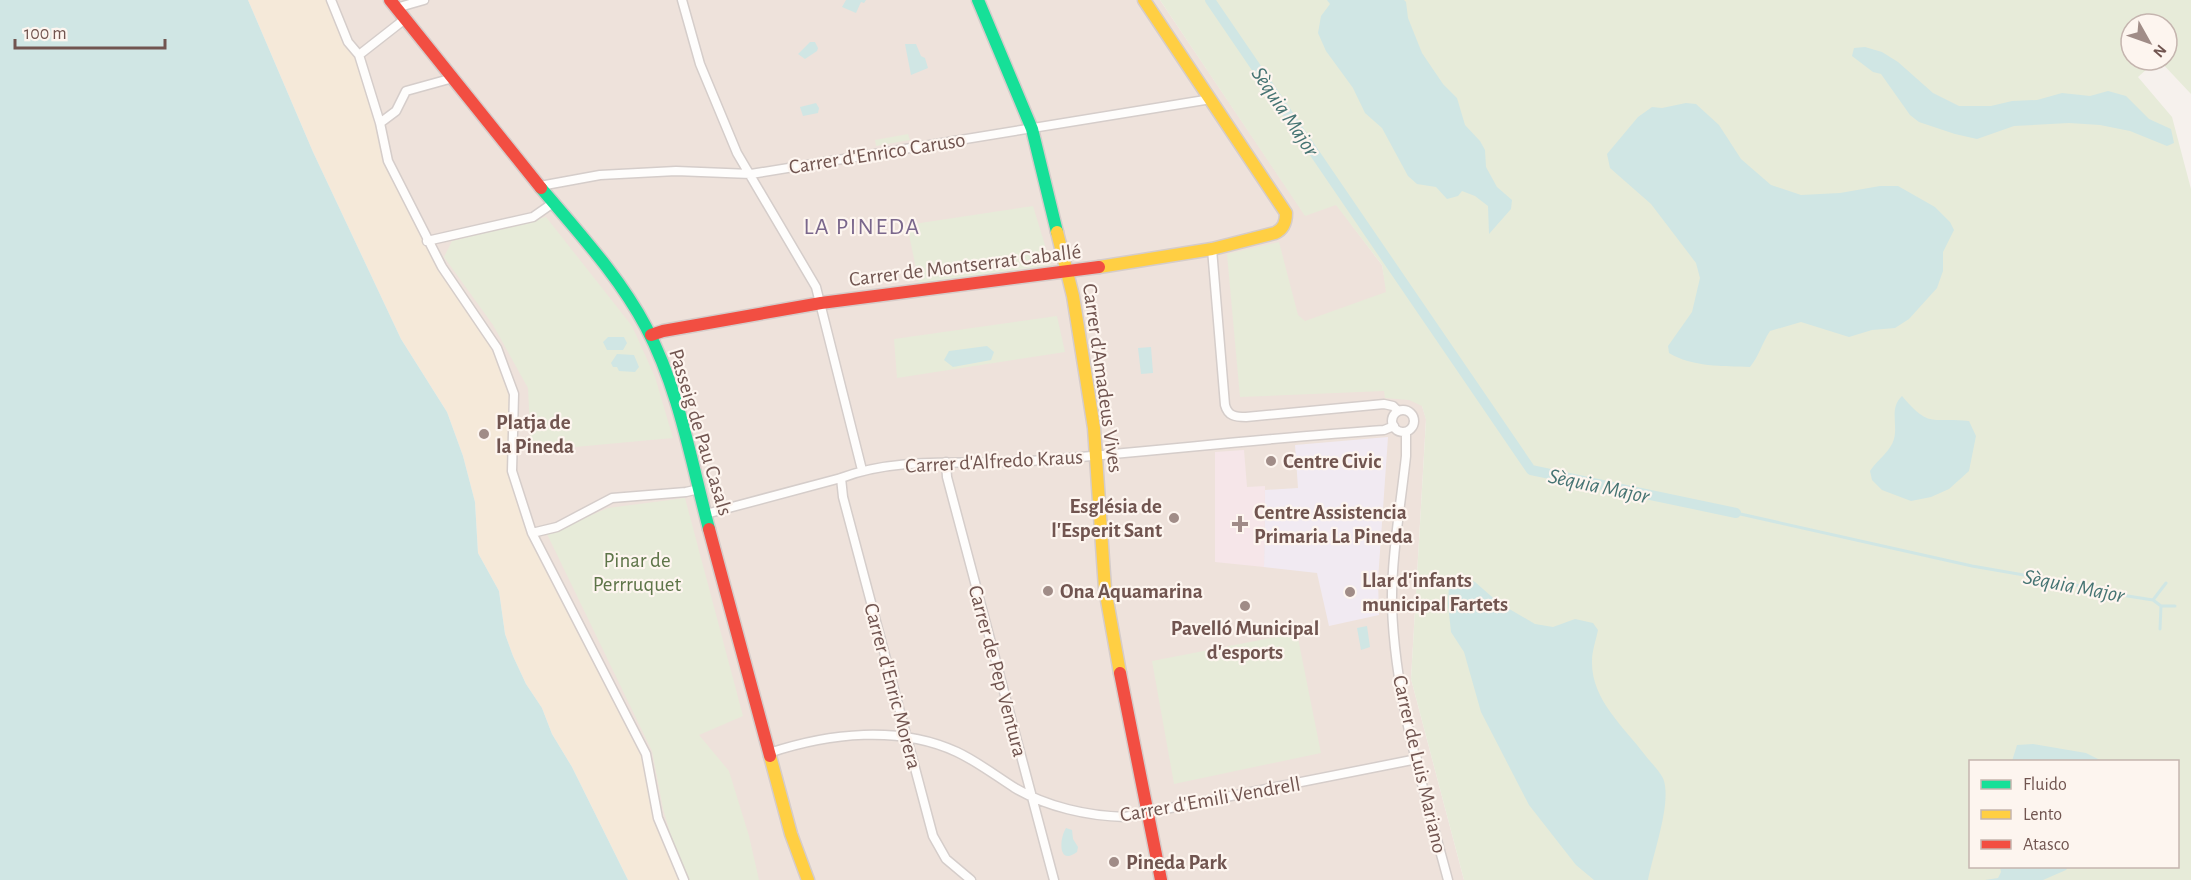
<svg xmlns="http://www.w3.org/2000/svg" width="2191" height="880" font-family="'Alegreya Sans',sans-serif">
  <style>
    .residential { fill: #eee2db }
    .education { fill: #f1eaf2 }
    .medical { fill: #f6e6e9 }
    .green { fill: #e7ebd9; fill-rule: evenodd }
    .sand { fill: #f5e9d9 }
    .water { fill: #d0e6e4 }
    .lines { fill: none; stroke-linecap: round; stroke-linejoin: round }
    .stream { stroke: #d0e6e4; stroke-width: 3 }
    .canal { stroke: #d0e6e4; stroke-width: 10 }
    .street-casing { stroke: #d5cdca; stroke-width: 11 }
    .fast-casing { stroke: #d5ccca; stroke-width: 15 }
    .slow-casing { stroke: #d5ccca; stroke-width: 15 }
    .jam-casing { stroke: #d5ccca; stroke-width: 15 }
    .street { stroke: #fefdfc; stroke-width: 8 }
    .fast { stroke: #16e098; stroke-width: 12 }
    .slow { stroke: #ffcf43; stroke-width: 12 }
    .jam { stroke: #f24e42; stroke-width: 12 }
    .poi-dot { fill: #a08c87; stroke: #fdf5ef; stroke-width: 2 }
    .labels { text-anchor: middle; stroke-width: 4.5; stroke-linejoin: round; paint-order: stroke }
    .street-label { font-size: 21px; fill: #715550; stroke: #fdf5ef }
    .poi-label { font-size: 21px; font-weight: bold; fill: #715550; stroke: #fdf5ef; text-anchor: start }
    .park-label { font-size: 21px; fill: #5e7549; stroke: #fdf5ef }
    .water-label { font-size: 22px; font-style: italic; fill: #467473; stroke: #fdf5ef }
    .quarter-label { font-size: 24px; letter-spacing: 1.5px; fill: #7a678c; stroke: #fdf5ef }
  </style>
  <rect width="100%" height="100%" fill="#f6f1ed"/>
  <path class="residential" d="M 331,0 L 1160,0 L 1305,215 L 1336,204 L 1382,265 L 1387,292 L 1426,419 L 1411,679 L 1464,880 L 684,880 L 532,533 L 461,295 L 388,161 Z"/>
  <path class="education" d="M 1388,437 L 1378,580 L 1379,615 L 1329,626 L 1317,573 L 1264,567 L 1265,490 L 1298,488 L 1295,445 Z"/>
  <path class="medical" d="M 1244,450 L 1247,487 L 1265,486 L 1264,567 L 1215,562 L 1215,452 Z"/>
  <path class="green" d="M 1160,0 L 2191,0 L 2191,94 L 2159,60 L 2167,60 L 2167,24 L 2131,24 L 2131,60 L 2157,60 L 2138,77 L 2172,117 L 2191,189 L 2191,880 L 1464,880 L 1411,679 L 1426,420 L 1422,406 L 1409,400 L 1385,398 L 1384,391 L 1240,397 L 1227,254 L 1279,242 L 1298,315 L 1305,321 L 1386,292 L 1382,265 L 1336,205 L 1305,216 ZM 1970,762 L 2178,762 L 2178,866 L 1970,866 Z
    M 908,134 L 910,140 L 876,146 L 875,140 Z
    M 1033,206 L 1051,265 L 919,283 L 907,225 Z
    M 546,217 L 632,326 L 655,377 L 673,438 L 531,451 L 528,388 L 493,325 L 444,257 L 452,241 Z
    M 1057,316 L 1065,352 L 897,378 L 894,339 Z
    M 685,498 L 743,716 L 699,735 L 729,771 L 749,836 L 759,880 L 688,880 L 676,853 L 663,809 L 652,751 L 547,534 L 608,508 Z
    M 1297,633 L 1321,753 L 1174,784 L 1152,661 Z"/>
  <path class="sand" d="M 248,0 L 331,0 L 348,42 L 359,55 L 388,161 L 427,241 L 483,326 L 514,394 L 512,471 L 532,533 L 646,754 L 658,818 L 684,880 L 628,880 L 572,767 L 552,734 L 542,708 L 526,684 L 513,656 L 505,634 L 499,591 L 478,553 L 475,502 L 463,456 L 447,412 L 401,339 L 313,152 Z"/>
  <path class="water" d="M 0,0 L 248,0 L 313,152 L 401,339 L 447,412 L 463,456 L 475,502 L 478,553 L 499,591 L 505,634 L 513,656 L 526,684 L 542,708 L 552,734 L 572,767 L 628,880 L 0,880 Z
    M 846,0 L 866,0 L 864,3 L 861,2 L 856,13 L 842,7 Z
    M 1327,0 L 1404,0 L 1406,2 L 1408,18 L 1422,53 L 1443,84 L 1457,98 L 1465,125 L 1480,141 L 1485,150 L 1486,167 L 1497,187 L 1512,200 L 1511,209 L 1489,234 L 1488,206 L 1475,196 L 1462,191 L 1458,196 L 1447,199 L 1436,187 L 1417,184 L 1408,176 L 1382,128 L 1365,113 L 1353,88 L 1326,51 L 1318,33 L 1321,16 L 1330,4 Z
    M 810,42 L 815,42 L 818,48 L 817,51 L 805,59 L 798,54 Z
    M 905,44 L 916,44 L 921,56 L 925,58 L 928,68 L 911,75 Z
    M 1865,47 L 1882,52 L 1898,62 L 1933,93 L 1959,106 L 1991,106 L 2012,101 L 2037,100 L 2062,93 L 2090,96 L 2108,91 L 2126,96 L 2149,119 L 2171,129 L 2174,143 L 2167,146 L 2130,131 L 2100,125 L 2069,123 L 2014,126 L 1977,139 L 1955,134 L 1919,122 L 1910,115 L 1881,74 L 1873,72 L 1852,56 L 1854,48 Z
    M 816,103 L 819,108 L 818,113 L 803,116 L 800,107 Z
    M 1686,103 L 1696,104 L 1719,125 L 1741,159 L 1771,185 L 1801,195 L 1840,193 L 1880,186 L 1898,186 L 1935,207 L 1950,222 L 1954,230 L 1943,252 L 1943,271 L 1937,288 L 1909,319 L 1895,328 L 1872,330 L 1849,337 L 1801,322 L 1770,331 C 1762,343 1759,356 1750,367 C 1723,366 1692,367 1669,353 L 1668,346 L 1692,312 L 1700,278 L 1696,263 L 1651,204 L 1610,168 L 1607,154 L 1638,117 L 1652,107 L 1662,108 Z
    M 608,337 L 624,337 L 627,343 L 623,350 L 607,350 L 603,342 Z
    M 987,346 L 994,352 L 991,360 L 953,367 L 944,360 L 949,351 Z
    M 1151,347 L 1153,373 L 1141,374 L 1138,348 Z
    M 617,354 L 634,355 L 639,367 L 635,372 L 619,371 L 617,367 L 613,367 L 611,363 Z
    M 1902,396 C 1930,429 1931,417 1969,421 L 1976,436 L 1969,471 L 1949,489 L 1931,497 L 1911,501 L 1882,490 L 1872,480 L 1870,471 C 1877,460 1891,451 1894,439 C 1898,424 1889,408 1902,396 Z
    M 1452,575 L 1462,576 L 1475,582 L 1499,603 L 1535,624 L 1553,627 L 1575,619 L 1593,623 L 1598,630 C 1596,640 1592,651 1592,661 C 1591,699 1623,726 1645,755 C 1650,762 1662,773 1664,781 C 1671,805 1653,854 1648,880 L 1594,880 L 1576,865 L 1529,805 L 1481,712 L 1464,652 L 1451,632 L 1448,604 L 1449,584 Z
    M 1367,626 L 1370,647 L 1361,650 L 1357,628 Z
    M 2033,744 L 2086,753 L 2102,761 L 2012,761 L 2017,745 Z
    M 1066,828 L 1072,830 L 1073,839 L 1078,847 L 1077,852 C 1058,866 1059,839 1066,828 Z
    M 2000,867 L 2000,866 L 2068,867 L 2066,870 L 2043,880 L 1985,880 L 1998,878 L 2001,872 Z"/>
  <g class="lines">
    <path class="stream" d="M 1736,513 L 1972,566 L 2058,581 L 2115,594 L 2153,600 L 2161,606 L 2160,629
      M 2153,600 L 2166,583
      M 2161,606 L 2175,606"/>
    <path class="canal" d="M 1210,0 L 1531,470 L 1736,513"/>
    <g class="street-casing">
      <path id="street" d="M 331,0 L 348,42 L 359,55 L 380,123 L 388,161 L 442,267 L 497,348 L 514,394 L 512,471 L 532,533 L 646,754 L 658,818 L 684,880
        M 682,0 L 700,64 L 737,153 L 816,287 L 862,470
        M 396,8 L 424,0
        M 359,55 L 405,19
        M 380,123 L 396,111 L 406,91 L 453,78
        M 540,186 L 600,175 L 676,171 L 751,174 L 1211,99
        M 427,241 L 533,217 L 553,203
        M 1212,249 L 1225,405 C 1228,416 1235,417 1246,417 L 1384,404 L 1393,406 L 1398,411
        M1392 421a11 11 0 1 1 22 0a11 11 0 1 1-22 0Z
        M 1406,432 L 1406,456 C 1401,503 1391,559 1392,606 C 1395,700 1424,790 1448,880
        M 946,462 L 947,477 L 1054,880
        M 841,478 L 843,497 L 933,836 L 946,859 L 971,880
        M 706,514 L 841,478 C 901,455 968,466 1030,461 C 1148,452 1266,438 1384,430 L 1394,426
        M 532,533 L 557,527 L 612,498 L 686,492 L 699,489
        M 769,753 C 829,733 899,725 957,752 C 978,762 996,776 1015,788 C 1047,807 1088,816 1125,817 L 1417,759"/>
    </g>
    <g class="fast-casing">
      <path id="fast" d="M 978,0 L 1032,129 L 1057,232
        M 541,188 C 578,232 619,276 646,327 C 679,389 691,461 709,529"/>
    </g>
    <g class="slow-casing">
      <path id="slow" d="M 1057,232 L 1073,296 L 1094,428 L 1105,589 L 1120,673
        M 1099,267 L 1212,249 L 1275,233 C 1284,229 1286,222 1286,213 L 1144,0
        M 770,756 L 791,834 L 808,880"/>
    </g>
    <g class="jam-casing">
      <path id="jam" d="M 390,0 L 541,188
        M 651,335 L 663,331 L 821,303 L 1099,267
        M 709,529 L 770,756
        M 1120,673 L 1161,880"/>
    </g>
    <use href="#street" class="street"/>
    <use href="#fast" class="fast"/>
    <use href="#slow" class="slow"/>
    <use href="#jam" class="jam"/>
  </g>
  <g class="poi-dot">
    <circle cx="484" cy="434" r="6"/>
    <circle cx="1271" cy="461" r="6"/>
    <circle cx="1174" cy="518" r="6"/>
    <path d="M1237 515h6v6h6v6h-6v6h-6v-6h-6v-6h6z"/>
    <circle cx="1048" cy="591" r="6"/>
    <circle cx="1350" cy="592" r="6"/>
    <circle cx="1245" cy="606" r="6"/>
    <circle cx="1114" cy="862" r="6"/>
  </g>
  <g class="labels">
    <g class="street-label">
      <text transform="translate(877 153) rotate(-9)" y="7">Carrer d'Enrico Caruso</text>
      <text transform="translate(965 265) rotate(-7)" y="7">Carrer de Montserrat Caballé</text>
      <text transform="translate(1103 378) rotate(82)" y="7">Carrer d'Amadeus Vives</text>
      <text transform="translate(701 432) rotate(73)" y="7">Passeig de Pau Casals</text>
      <text transform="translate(994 461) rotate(-3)" y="7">Carrer d'Alfredo Kraus</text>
      <text transform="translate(998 671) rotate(75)" y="7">Carrer de Pep Ventura</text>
      <text transform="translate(893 686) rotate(75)" y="7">Carrer d'Enric Morera</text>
      <text transform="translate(1420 764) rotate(77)" y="7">Carrer de Luis Mariano</text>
      <text transform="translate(1210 799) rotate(-10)" y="7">Carrer d'Emili Vendrell</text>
    </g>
    <g class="poi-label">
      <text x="496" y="429">Platja de<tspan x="496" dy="24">la Pineda</tspan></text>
      <text x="1283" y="468">Centre Civic</text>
      <text x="1162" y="513" text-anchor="end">Església de<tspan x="1162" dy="24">l'Esperit Sant</tspan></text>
      <text x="1254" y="519">Centre Assistencia<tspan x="1254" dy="24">Primaria La Pineda</tspan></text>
      <text x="1362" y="587">Llar d'infants<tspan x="1362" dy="24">municipal Fartets</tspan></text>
      <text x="1060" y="598">Ona Aquamarina</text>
      <text x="1245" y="635" text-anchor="middle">Pavelló Municipal<tspan x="1245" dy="24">d'esports</tspan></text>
      <text x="1126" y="869">Pineda Park</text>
    </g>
    <g class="park-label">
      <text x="637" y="567">Pinar de<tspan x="637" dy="24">Perrruquet</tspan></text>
    </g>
    <g class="water-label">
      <text transform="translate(1286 111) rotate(56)" y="8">Sèquia Major</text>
      <text transform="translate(1599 485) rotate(12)" y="8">Sèquia Major</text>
      <text transform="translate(2074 585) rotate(11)" y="8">Sèquia Major</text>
    </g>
    <g class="quarter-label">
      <text x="862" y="234">LA PINEDA</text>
    </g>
  </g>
  <rect x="1969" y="760" width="210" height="108" fill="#fdf5ef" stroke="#c5b5af" stroke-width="1.5"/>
  <rect x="1981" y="780" width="30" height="9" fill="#16e098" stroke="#c5b5af" stroke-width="1.5"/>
  <text x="2023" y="790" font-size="18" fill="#715550">Fluido</text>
  <rect x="1981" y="810" width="30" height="9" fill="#ffcf43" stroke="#c5b5af" stroke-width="1.5"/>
  <text x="2023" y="820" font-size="18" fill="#715550">Lento</text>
  <rect x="1981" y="840" width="30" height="9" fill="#f24e42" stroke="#c5b5af" stroke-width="1.5"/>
  <text x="2023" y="850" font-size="18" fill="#715550">Atasco</text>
  <g transform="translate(2149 42) rotate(130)"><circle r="28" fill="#fdf5ef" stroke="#c5b5af" stroke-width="1.5"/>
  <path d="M0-4.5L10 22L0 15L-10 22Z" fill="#a08c87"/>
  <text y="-9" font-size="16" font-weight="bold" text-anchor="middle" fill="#715550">N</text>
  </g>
  <path d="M15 39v9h150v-9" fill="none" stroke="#715550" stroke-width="3"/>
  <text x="24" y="39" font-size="18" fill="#715550" stroke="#fdf5ef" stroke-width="4.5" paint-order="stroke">100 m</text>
</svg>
